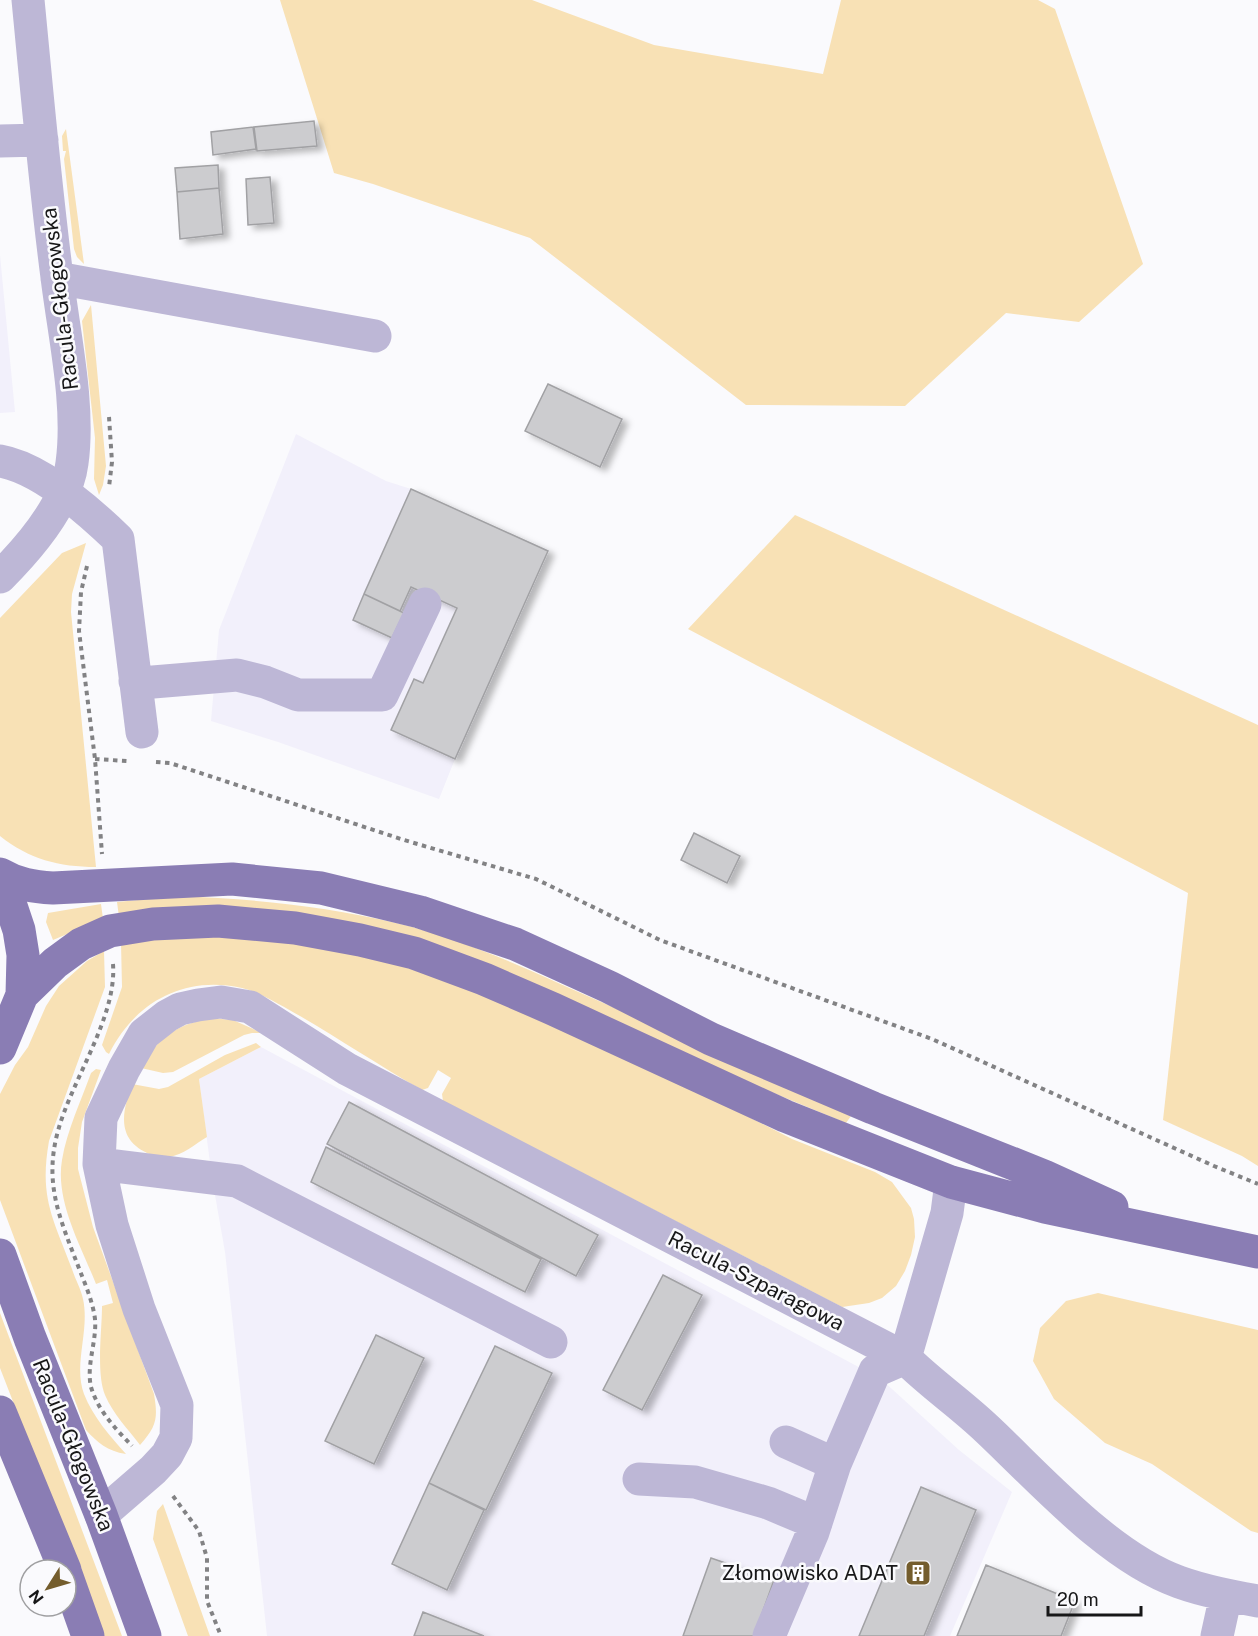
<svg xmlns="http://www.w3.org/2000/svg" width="1258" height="1636" font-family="'Public Sans',sans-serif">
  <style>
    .built { fill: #f2f0fb }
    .green { fill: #f8e1b5 }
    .building { fill: #cccccf; stroke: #a1a1a4; stroke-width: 1.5; filter: url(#shadow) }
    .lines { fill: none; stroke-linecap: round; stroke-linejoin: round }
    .path { stroke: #828284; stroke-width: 4; stroke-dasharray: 4.5 4.5; stroke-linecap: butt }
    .minor { stroke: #bdb7d6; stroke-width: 33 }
    .major { stroke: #8a7db4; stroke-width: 33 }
    .labels { text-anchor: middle; stroke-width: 5; stroke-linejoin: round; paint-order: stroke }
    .street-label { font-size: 21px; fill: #171718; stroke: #fafafd }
    .poi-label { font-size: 21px; fill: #171718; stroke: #fafafd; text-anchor: end }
  </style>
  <defs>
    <filter id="shadow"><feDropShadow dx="6" dy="4" stdDeviation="3" flood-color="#0004"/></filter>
  </defs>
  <rect width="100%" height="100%" fill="#fafafd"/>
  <path class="built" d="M 0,255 L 15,412 L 0,413 Z
    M 296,434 L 386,481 L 411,489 L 548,551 L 455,759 L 439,799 L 278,742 L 211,721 L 219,630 Z
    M 261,1047 L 881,1379 L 959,1450 L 1012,1492 L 950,1636 L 267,1636 L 225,1252 L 212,1178 L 199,1079 Z"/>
  <path class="green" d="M 280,0 L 532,0 L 654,45 L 823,74 L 841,0 L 1038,0 L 1055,9 L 1143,264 L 1079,322 L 1006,313 L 905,406 L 746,405 L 530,238 L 373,184 L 334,173 Z
    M 66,129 L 84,264 L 77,257 L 74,249 L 64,159 L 66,151 L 63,151 L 62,136 Z
    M 91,305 L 106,466 L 103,485 L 99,495 L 94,479 L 95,438 L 82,321 Z
    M 795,515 L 1258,725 L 1258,1166 L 1242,1156 L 1163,1120 L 1188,893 L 688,629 Z
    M 86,543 L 72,594 L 71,612 L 96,867 C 59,867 29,859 0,836 L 0,618 L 62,553 Z
    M 180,896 C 253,899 325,906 396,923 C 461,938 522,967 583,994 C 673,1033 762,1074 851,1116 L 846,1123 L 759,1087 L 485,968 L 119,917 L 117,902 Z
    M 101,904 L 103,919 L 53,940 L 46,922 L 48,913 Z
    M 174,935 L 296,941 L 432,971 L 677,1080 L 792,1139 L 875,1172 L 892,1182 L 911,1208 L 914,1219 L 915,1237 L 911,1255 L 905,1271 L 896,1286 L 882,1298 L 869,1303 L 842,1307 L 443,1101 L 442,1094 L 451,1078 L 438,1070 L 428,1088 L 422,1090 C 380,1066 341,1040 300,1016 C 282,1006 262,993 242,988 C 184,975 135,1002 109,1054 L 106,1052 L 102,1045 L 122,987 L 121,943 Z
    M 104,951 L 105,987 L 49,1141 C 39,1198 53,1218 72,1269 C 75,1279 81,1289 83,1299 C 90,1331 73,1364 84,1394 C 93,1417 110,1436 126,1454 C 107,1451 98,1443 86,1430 L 0,1200 L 0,1094 L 15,1065 L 28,1047 L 46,1006 L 59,986 L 87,961 Z
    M 210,1018 L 233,1020 L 262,1033 L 252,1033 L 244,1035 L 173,1072 L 163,1073 L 141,1068 C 158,1037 174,1026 210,1018 Z
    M 256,1043 L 261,1047 L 199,1079 L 207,1137 C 195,1144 183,1155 169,1157 C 162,1159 154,1156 147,1153 C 115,1138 123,1110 132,1084 L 159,1089 L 168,1087 L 225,1055 Z
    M 96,1069 L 101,1070 L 82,1122 L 78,1148 L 78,1169 L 93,1227 L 154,1394 C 158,1418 157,1426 140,1445 C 128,1429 113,1414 105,1395 C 96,1373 102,1331 102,1306 L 113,1303 L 107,1280 L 96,1284 C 81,1246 55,1201 62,1160 C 67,1130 81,1101 91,1073 Z
    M 1098,1293 L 1258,1330 L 1258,1533 L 1251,1531 L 1152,1464 L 1105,1443 L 1054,1399 L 1033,1361 L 1040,1328 L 1066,1301 Z
    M 0,1313 L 122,1636 L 104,1636 L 0,1368 Z
    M 163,1504 L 210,1636 L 188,1636 L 153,1539 L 157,1511 Z"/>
  <path class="building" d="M 314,121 L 317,146 L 257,151 L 254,127 Z
    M 253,127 L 256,149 L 213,155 L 211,132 Z
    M 218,165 L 219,188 L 177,192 L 175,168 Z
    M 270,177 L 274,223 L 248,225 L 246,179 Z
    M 219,188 L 223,234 L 180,239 L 177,192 Z
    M 548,384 L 622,419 L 600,467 L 525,431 Z
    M 411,489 L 548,551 L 455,759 L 391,730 L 414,679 L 423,683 L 457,608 L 411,587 L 400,611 L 364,594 Z
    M 364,594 L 404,613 L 392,638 L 353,620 Z
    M 694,833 L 740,856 L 727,883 L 681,860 Z
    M 349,1102 L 598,1235 L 576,1276 L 327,1144 Z
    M 326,1147 L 541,1259 L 525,1292 L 311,1182 Z
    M 663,1275 L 702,1295 L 642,1410 L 603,1390 Z
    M 376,1335 L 424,1358 L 374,1464 L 325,1441 Z
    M 495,1346 L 552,1373 L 486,1510 L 429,1483 Z
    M 429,1483 L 484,1510 L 447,1590 L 392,1564 Z
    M 921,1487 L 976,1510 L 924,1636 L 859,1636 Z
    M 711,1558 L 774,1580 L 754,1636 L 683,1636 Z
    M 986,1565 L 1075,1601 L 1061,1636 L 957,1636 Z
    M 423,1612 L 484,1636 L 414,1636 Z"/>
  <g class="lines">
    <path class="path" d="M 109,417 L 112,462 L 109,487
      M 87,566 L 81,592 L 79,631 L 95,759 L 102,854
      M 95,759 L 127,761
      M 156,762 L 170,763 L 404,840 L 536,879 L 660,940 L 932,1039 L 1214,1166 L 1258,1184
      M 113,964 C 117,1017 72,1079 58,1131 C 43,1185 61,1221 80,1271 C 86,1286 93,1303 95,1319 C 97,1341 86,1365 91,1387 C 98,1411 116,1429 132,1446
      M 173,1496 L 199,1531 L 207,1558 L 207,1601 L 221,1636"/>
    <path class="minor" d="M 0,141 L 42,140
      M 57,278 L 375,336
      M 0,461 C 40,468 89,511 118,539 L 142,732
      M 0,577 C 28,549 67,504 72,463 C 80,405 64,335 57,277 C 45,185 37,92 28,0
      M 135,681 L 153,682 L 237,675 L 265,682 L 298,695 L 382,695 L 425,604
      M 99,1164 L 237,1181 L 551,1342
      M 786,1442 L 835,1464
      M 639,1479 L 695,1482 L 768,1503 L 816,1523
      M 101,1515 L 153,1470 L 167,1455 L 176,1438 L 177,1405 L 139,1309 L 112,1225 L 99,1164 L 101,1118 L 124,1069 L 144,1034 L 167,1016 L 180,1009 L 198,1005 L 221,1002 L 250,1007 L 347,1069 L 905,1358 C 931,1384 961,1404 988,1430 C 1041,1480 1109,1557 1179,1582 C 1204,1591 1231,1596 1258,1601
      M 769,1636 L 813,1532 L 835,1464 L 875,1371 L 905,1358 L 947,1213 L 951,1182
      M 1217,1636 L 1226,1595"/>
    <path class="major" d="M 0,874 C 17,884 33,887 53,888 L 232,879 L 321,888 L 420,912 L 515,944 L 609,987 L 711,1039 L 873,1108 L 1044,1176 L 1112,1207
      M 0,882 L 11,906 L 19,930 L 23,955 L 22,995 L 0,1048
      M 22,995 L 55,963 L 81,944 L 110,931 L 153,924 L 218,921 L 295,928 L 360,940 L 414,953 L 484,979 L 553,1009 L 785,1116 L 951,1182 L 1045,1207 L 1258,1252
      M 0,1255 L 30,1338 L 101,1515 L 145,1636
      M 0,1412 L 65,1570
      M 66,1574 L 88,1636"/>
  </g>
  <defs>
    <g id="building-square" transform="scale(1.35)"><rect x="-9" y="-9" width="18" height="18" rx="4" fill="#745d2d" stroke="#fafafd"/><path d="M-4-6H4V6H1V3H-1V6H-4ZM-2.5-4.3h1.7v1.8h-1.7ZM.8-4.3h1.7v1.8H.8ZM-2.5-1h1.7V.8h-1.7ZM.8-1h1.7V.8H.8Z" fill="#fff"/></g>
  </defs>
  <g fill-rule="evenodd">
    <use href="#building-square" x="918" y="1573"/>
  </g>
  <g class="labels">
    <g class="street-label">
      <text transform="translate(60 299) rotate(-97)" y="7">Racula-Głogowska</text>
      <text transform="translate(756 1281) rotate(27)" y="7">Racula-Szparagowa</text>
      <text transform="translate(73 1445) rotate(68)" y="7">Racula-Głogowska</text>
    </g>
    <g class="poi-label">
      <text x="898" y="1580">Złomowisko ADAT</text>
    </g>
  </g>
  <g transform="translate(48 1588) rotate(233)"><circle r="28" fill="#fafafd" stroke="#9f9fa1" stroke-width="1.5"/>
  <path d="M0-4.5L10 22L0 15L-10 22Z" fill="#745d2d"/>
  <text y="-9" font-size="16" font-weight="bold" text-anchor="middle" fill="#171718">N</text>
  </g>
  <path d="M1048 1606v9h93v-9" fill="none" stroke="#171718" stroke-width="3"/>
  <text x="1057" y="1606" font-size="18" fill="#171718" stroke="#fafafd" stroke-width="4.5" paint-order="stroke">20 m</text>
</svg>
